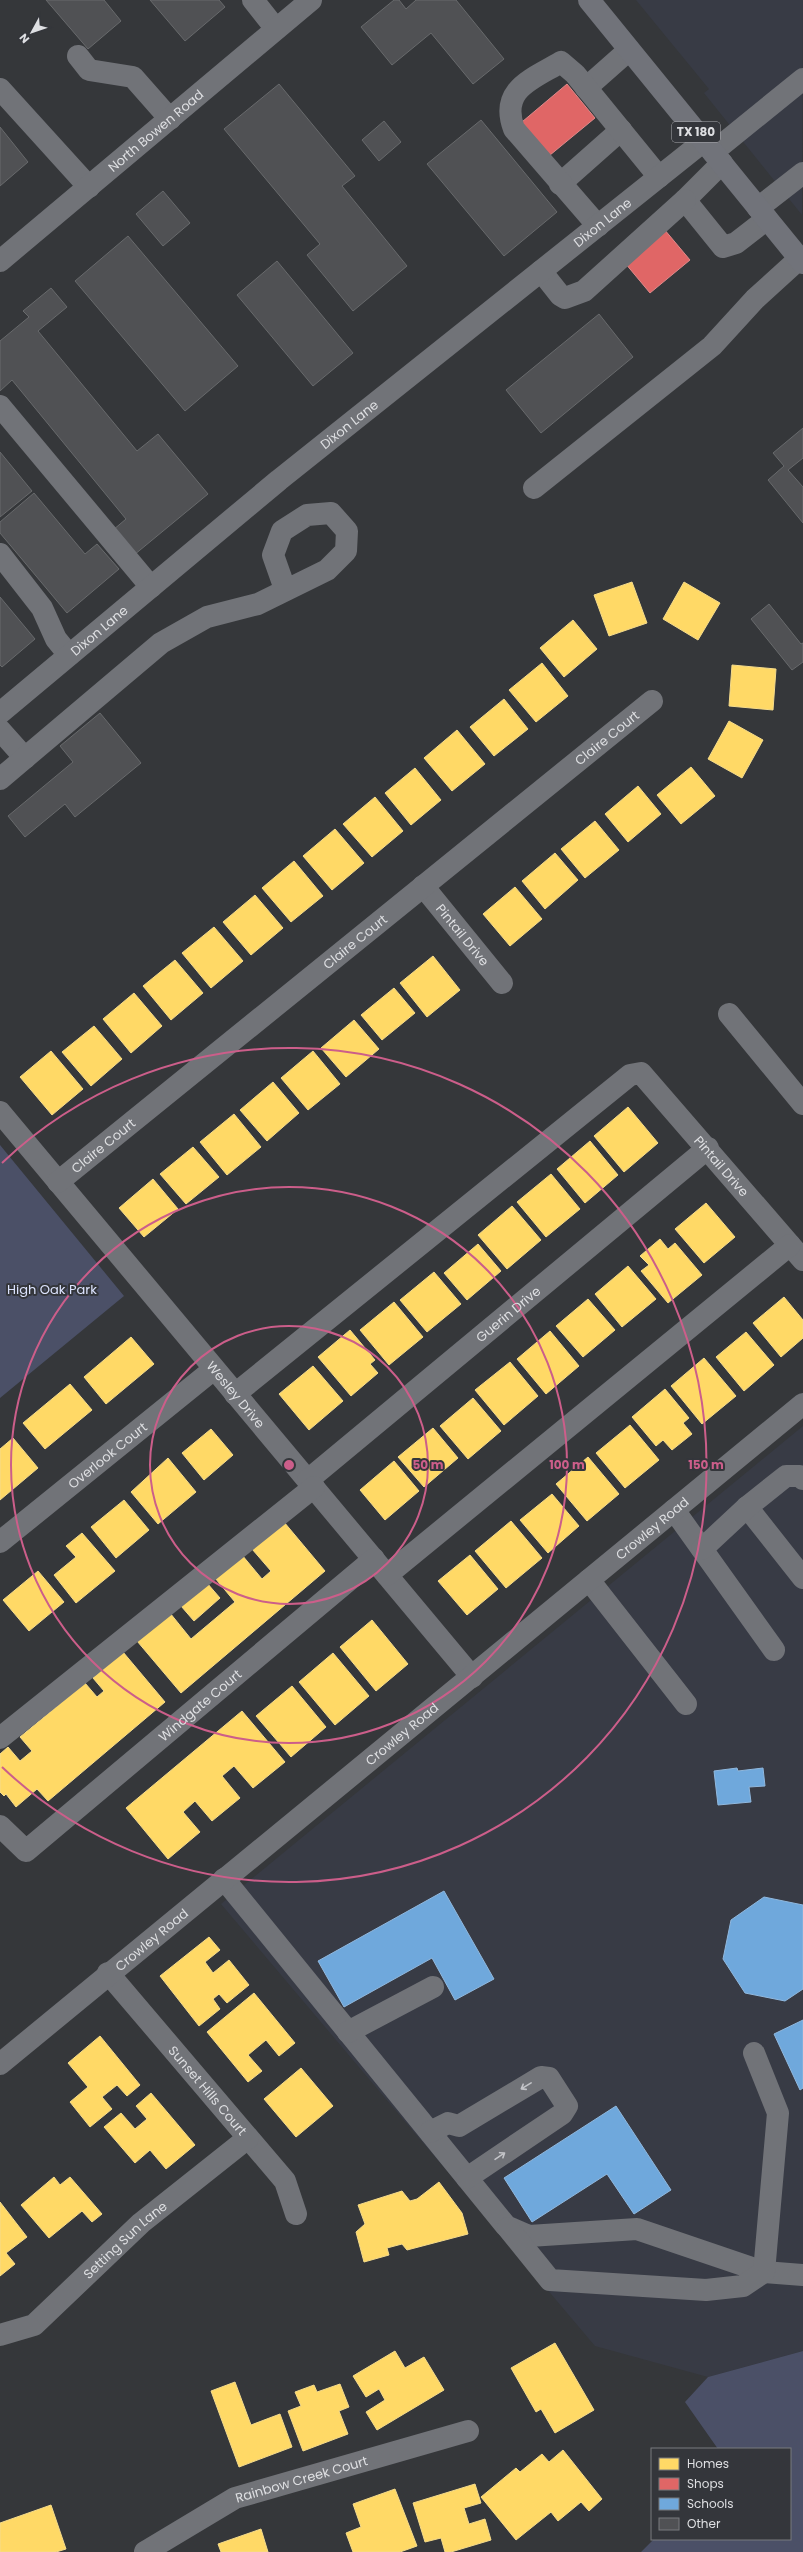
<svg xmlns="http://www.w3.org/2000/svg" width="803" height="2552" font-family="Poppins,sans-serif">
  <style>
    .built { fill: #383b45 }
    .green { fill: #4b5067 }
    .homes { fill: #ffd966; stroke: #f5db8b }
    .shops { fill: #e06666; stroke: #df8a8b }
    .schools { fill: #6fa8dc; stroke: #90b8de }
    .building { fill: #505154; stroke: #686a6c }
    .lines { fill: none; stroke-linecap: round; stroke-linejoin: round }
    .minor { stroke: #717378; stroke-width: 22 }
    .major { stroke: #71737a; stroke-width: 22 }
    .oneway { stroke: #c3c4c8 }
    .ring { fill: none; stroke: #cc5e8a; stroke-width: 2 }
    .labels { text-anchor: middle; stroke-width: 4; stroke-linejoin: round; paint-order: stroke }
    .shield { fill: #34363b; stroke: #abacb0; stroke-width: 1 }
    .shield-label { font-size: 12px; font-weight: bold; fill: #dedfe2 }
    .street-label { font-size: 13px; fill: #dedfe2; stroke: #34363b }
    .park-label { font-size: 13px; fill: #dce3fd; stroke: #34363b }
    .centre { fill: #cc5e8a; stroke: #34363b; stroke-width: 2 }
    .ring-label { font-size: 12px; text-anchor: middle; font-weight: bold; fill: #cc5e8a; stroke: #34363b; stroke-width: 4; stroke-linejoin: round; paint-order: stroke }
  </style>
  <rect width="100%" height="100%" fill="#35373a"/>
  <path class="built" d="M 636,0 L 803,0 L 802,215 L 704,93 L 709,89 Z
    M 803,1426 L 803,2351 L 708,2377 L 595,2346 L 221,1904 Z"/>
  <path class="green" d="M 0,1145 L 124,1296 L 0,1398 Z
    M 803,2351 L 803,2552 L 641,2552 L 654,2539 L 790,2539 L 790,2449 L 718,2449 L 685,2402 L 708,2377 Z"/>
  <path class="homes" d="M 632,582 L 647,623 L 609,636 L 594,595 Z
    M 684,582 L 720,603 L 698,640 L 663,619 Z
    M 573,620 L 597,649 L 564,677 L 540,648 Z
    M 542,663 L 568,696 L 536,722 L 509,690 Z
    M 732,665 L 776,669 L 773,710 L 729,706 Z
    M 504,699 L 528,729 L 494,756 L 470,727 Z
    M 729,721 L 763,740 L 742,778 L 708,759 Z
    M 457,730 L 485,764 L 452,791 L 424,758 Z
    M 691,767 L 715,796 L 681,824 L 657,795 Z
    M 415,768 L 441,800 L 411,825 L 385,793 Z
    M 638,786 L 661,814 L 628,842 L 605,814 Z
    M 375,797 L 403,831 L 372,857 L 343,824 Z
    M 595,821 L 619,850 L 585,878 L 561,849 Z
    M 335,829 L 364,863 L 332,890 L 303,856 Z
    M 555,853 L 578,880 L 545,909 L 522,881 Z
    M 294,861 L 323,896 L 291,922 L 262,888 Z
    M 515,887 L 542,919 L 510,946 L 483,914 Z
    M 255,895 L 283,928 L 251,955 L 223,922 Z
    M 214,927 L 243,961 L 211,988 L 182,953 Z
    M 433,956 L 460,990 L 427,1017 L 400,983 Z
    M 175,960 L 203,993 L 171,1020 L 143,986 Z
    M 394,988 L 415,1013 L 382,1040 L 361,1015 Z
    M 134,993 L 162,1026 L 131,1053 L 103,1019 Z
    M 354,1020 L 379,1049 L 346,1077 L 321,1048 Z
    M 94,1026 L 122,1059 L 91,1086 L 62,1052 Z
    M 51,1051 L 83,1089 L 52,1115 L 20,1077 Z
    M 313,1051 L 340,1084 L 308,1110 L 281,1078 Z
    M 273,1082 L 299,1113 L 267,1141 L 240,1110 Z
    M 628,1107 L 658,1143 L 624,1172 L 594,1136 Z
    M 234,1114 L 261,1147 L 227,1175 L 200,1142 Z
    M 590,1141 L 618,1175 L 585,1203 L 557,1169 Z
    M 193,1147 L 219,1177 L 186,1204 L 160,1174 Z
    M 551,1174 L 580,1209 L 546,1237 L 517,1202 Z
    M 153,1179 L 178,1209 L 144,1237 L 119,1208 Z
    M 706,1203 L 735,1237 L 704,1263 L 675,1229 Z
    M 512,1206 L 541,1240 L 507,1269 L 478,1235 Z
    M 660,1239 L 668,1249 L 675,1243 L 702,1275 L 668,1303 L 641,1271 L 649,1265 L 640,1256 Z
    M 478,1244 L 501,1271 L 467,1300 L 444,1273 Z
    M 628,1266 L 656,1299 L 622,1327 L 595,1294 Z
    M 434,1272 L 461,1304 L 427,1332 L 400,1300 Z
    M 784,1297 L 803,1320 L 803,1338 L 781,1357 L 753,1323 Z
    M 588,1299 L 615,1330 L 583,1357 L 556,1326 Z
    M 394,1302 L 423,1337 L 389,1365 L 360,1330 Z
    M 350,1330 L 375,1360 L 370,1364 L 378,1373 L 351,1396 L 318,1357 Z
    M 550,1331 L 579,1366 L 546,1394 L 517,1359 Z
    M 746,1332 L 774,1365 L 744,1391 L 716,1357 Z
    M 131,1337 L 154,1364 L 106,1404 L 84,1377 Z
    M 704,1358 L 736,1396 L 702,1424 L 671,1386 Z
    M 510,1362 L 538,1396 L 504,1425 L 475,1390 Z
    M 313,1366 L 343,1401 L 309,1430 L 279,1394 Z
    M 70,1384 L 92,1410 L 45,1449 L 23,1423 Z
    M 665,1389 L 689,1418 L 683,1423 L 692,1434 L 672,1450 L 663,1440 L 656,1446 L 632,1417 Z
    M 473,1398 L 501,1431 L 468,1459 L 440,1426 Z
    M 630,1425 L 659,1460 L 625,1488 L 596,1453 Z
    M 433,1428 L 458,1458 L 424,1487 L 398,1457 Z
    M 211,1429 L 233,1455 L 204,1480 L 182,1453 Z
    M 13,1438 L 38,1468 L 0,1500 L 0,1449 Z
    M 588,1457 L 619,1494 L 587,1521 L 556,1484 Z
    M 168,1458 L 196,1492 L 158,1524 L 131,1492 Z
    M 394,1461 L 419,1491 L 385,1520 L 360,1490 Z
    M 552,1494 L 579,1526 L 548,1553 L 520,1520 Z
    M 124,1500 L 149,1530 L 116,1558 L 91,1527 Z
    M 511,1521 L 542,1558 L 506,1588 L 475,1551 Z
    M 284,1522 L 325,1571 L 181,1693 L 137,1641 L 170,1613 L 191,1639 L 235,1602 L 215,1578 L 242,1555 L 262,1579 L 271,1571 L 252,1549 Z
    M 82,1533 L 115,1571 L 76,1603 L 54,1575 L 76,1557 L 66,1546 Z
    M 470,1555 L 498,1589 L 467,1615 L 438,1581 Z
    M 38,1571 L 64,1602 L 29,1631 L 3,1600 Z
    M 207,1583 L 220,1598 L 194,1621 L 181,1606 Z
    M 372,1620 L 408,1664 L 376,1691 L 340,1647 Z
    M 123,1652 L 165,1702 L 48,1801 L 37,1789 L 16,1807 L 6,1794 L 4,1796 L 0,1792 L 0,1754 L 8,1747 L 20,1761 L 32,1751 L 20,1737 L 85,1683 L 97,1697 L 104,1691 L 93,1678 Z
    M 333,1653 L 369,1696 L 335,1725 L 299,1682 Z
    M 292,1686 L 326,1727 L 291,1757 L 256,1716 Z
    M 242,1711 L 285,1762 L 253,1788 L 234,1766 L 222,1776 L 240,1798 L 212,1821 L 195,1801 L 183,1812 L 200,1832 L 168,1859 L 126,1808 Z
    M 209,1937 L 220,1950 L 205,1962 L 213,1973 L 229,1960 L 249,1985 L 227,2003 L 219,1994 L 213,1999 L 220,2009 L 199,2026 L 160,1976 Z
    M 254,1993 L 295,2043 L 279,2056 L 266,2040 L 248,2055 L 262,2071 L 248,2082 L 207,2032 Z
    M 100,2036 L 140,2085 L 127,2096 L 117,2085 L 102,2097 L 112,2109 L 90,2127 L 70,2102 L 88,2087 L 68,2063 Z
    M 301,2068 L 333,2106 L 296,2137 L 264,2099 Z
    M 151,2093 L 195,2145 L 166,2169 L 150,2150 L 135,2163 L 104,2127 L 121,2113 L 135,2129 L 147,2119 L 136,2106 Z
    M 54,2177 L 60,2185 L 70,2177 L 102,2214 L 92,2222 L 82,2211 L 49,2238 L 21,2205 Z
    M 439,2182 L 462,2213 L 468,2234 L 407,2250 L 402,2244 L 387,2248 L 389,2255 L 364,2262 L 356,2232 L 365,2224 L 358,2205 L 402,2191 L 410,2201 L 417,2199 Z
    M 0,2202 L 27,2237 L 6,2253 L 15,2264 L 0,2276 Z
    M 555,2343 L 594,2410 L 555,2433 L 541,2409 L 536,2412 L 511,2368 Z
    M 395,2351 L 405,2368 L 424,2357 L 444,2390 L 377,2430 L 366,2412 L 385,2400 L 379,2389 L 366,2397 L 353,2376 Z
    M 235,2382 L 251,2425 L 280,2414 L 292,2447 L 239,2467 L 211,2391 Z
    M 340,2384 L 349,2407 L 339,2411 L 348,2434 L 303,2451 L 288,2411 L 301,2406 L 295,2392 L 314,2385 L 317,2392 Z
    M 563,2450 L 602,2499 L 589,2511 L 581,2502 L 558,2521 L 551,2512 L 516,2540 L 481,2497 L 516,2468 L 520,2472 L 542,2454 L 549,2462 Z
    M 475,2484 L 481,2503 L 464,2508 L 469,2524 L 485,2519 L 491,2540 L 451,2552 L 445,2552 L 441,2538 L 425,2542 L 413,2503 Z
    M 395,2489 L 417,2546 L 400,2552 L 353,2552 L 346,2533 L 361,2527 L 353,2504 Z
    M 51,2505 L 66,2549 L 56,2552 L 0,2552 L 0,2523 Z
    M 261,2529 L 268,2552 L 221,2552 L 218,2544 Z"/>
  <path class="shops" d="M 567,84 L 595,118 L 544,160 L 516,127 Z
    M 664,229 L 690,260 L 650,293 L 625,263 Z"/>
  <path class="schools" d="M 737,1768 L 738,1771 L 763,1768 L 765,1786 L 749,1787 L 751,1802 L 718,1805 L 714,1771 Z
    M 444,1891 L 494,1979 L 455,2000 L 432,1958 L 344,2007 L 318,1961 Z
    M 764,1897 L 803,1905 L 803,1989 L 785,2001 L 745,1993 L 723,1959 L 731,1920 Z
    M 803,2020 L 803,2088 L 800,2090 L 774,2034 Z
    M 616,2106 L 671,2190 L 634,2214 L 607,2174 L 532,2222 L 504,2178 Z"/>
  <path class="building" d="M 46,0 L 104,0 L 121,21 L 88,49 Z
    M 150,0 L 219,0 L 225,7 L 185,41 Z
    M 394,0 L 399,0 L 406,9 L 416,0 L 456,0 L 504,59 L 473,84 L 431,33 L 392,65 L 361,27 Z
    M 279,84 L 355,176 L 342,186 L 407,266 L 353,311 L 307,255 L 320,244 L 224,129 Z
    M 481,120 L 557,212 L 504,256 L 427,164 Z
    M 384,121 L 401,142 L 379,161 L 362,140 Z
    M 0,127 L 28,162 L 0,186 Z
    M 163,191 L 190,223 L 163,246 L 136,214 Z
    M 128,236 L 238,366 L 185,411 L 75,281 Z
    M 277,261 L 353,353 L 313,386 L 237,295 Z
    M 51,288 L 67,307 L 38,331 L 137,451 L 158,434 L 208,494 L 134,555 L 113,530 L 126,519 L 12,380 L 0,391 L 0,341 L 29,317 L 23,311 Z
    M 599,314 L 633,357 L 541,433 L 506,390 Z
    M 803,428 L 803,458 L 788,470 L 803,487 L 803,523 L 768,480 L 784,466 L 773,453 Z
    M 0,452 L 32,491 L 0,517 Z
    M 34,493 L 85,554 L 97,544 L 119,569 L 67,613 L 0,533 L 0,522 Z
    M 0,597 L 35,639 L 2,667 L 0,665 Z
    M 769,604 L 801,644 L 803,643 L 803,662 L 792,670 L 751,619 Z
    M 100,713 L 141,763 L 75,817 L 65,804 L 25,837 L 8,816 L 73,762 L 60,746 Z"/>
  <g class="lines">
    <g class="minor">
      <path d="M 253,0 L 276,29"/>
      <path d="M 78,56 L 89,70 L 133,77 L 170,119"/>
      <path d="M 586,88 L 629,50"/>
      <path d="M 0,89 L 89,187"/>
      <path d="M 713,152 L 803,79"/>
      <path d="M 722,163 L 685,200 L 723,247 L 736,243 L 767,219"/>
      <path d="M 560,184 L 621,130"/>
      <path d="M 758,208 L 803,173"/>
      <path d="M 598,226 L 514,129 C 499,89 533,79 561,62 L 575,74 L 659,177"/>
      <path id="s1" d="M 0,261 L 311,0"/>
      <path d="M 541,271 L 560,295 L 565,298 L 584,291 L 685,200"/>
      <path d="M 0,406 L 151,587"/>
      <path d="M 534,488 L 712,346 L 755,299 L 799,259"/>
      <path d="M 0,554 L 42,608 L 56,639 L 69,655"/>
      <path id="s2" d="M 0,713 L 279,480 L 704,141"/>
      <path d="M 0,730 L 25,758"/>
      <path d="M 0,779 L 161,643 L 207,617 L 258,604 L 327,570 L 346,551 L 347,531 L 331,513 L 307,515 L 282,531 L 273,555 L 285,589"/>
      <path id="s3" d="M 423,886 L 502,983"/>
      <path d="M 729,1014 L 803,1104"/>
      <path id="s4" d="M 0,1112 L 472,1677"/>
      <path id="s5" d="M 58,1182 L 652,701"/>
      <path id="s6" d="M 235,1394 L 630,1075 L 641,1073 L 803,1260"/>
      <path id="s7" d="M 308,1480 L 708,1148"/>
      <path d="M 747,1507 L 803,1578"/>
      <path d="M 674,1510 L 774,1650"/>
      <path id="s8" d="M 0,1542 L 214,1369"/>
      <path d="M 702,1549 L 747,1507 L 786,1476 L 800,1476 L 803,1479"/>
      <path d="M 387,1575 L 790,1245"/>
      <path d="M 589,1580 L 686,1704"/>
      <path d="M 0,1738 L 314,1487"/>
      <path id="s9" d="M 0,1826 L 26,1851 L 374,1559"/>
      <path d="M 224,1879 L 506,2226 L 529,2236 L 637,2229 L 764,2272 L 803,2275"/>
      <path id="s10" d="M 108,1973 L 285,2181 L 296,2214"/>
      <path d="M 348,2032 L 433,1987"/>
      <path id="s11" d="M 0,2064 L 803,1404"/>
      <path d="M 430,2132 L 448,2123 L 459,2126 L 541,2077 L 549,2078 L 567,2106 L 562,2114 L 467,2178"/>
      <path d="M 508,2228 L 550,2280 L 706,2290 L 743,2286 L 764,2272 L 778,2113 L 754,2053"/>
      <path id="s12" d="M 0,2335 L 34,2325 L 141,2223 L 248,2138"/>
      <path id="s13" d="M 145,2552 L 235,2498 L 468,2431"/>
    </g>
    <path class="major" d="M 589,0 L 803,263"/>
  </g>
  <defs><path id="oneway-shaft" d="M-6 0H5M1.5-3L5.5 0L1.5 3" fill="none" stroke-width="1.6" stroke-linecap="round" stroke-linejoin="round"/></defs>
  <g class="oneway">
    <use href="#oneway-shaft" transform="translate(526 2086) rotate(149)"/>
    <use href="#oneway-shaft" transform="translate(500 2156) rotate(-34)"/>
  </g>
  <g class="ring">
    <circle cx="289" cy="1465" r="139"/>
    <circle cx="289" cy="1465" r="278"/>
    <path d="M2 1163A417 417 0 1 1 2 1767"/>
  </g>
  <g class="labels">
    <rect class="shield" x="672" y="122" width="48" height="20" rx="3"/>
    <g class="shield-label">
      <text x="696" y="136">TX 180</text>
    </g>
    <g class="street-label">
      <text dy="5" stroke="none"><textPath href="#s1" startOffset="203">North Bowen Road</textPath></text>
      <text dy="5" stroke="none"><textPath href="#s2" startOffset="777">Dixon Lane</textPath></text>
      <text dy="5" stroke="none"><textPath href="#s2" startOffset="453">Dixon Lane</textPath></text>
      <text dy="5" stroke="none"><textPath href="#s2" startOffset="129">Dixon Lane</textPath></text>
      <text dy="5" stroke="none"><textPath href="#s5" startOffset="706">Claire Court</textPath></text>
      <text dy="5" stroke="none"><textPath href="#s3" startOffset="63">Pintail Drive</textPath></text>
      <text dy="5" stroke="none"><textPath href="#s5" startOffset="382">Claire Court</textPath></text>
      <text dy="5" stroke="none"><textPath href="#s5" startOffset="58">Claire Court</textPath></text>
      <text dy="5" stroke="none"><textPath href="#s6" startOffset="642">Pintail Drive</textPath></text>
      <text dy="5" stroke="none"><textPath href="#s7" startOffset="260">Guerin Drive</textPath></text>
      <text dy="5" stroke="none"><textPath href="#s4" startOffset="368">Wesley Drive</textPath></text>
      <text dy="5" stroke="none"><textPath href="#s8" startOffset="138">Overlook Court</textPath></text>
      <text dy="5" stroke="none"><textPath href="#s11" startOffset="844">Crowley Road</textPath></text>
      <text dy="5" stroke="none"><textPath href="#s9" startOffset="263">Windgate Court</textPath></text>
      <text dy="5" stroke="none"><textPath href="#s11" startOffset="520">Crowley Road</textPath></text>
      <text dy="5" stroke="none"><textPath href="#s11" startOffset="196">Crowley Road</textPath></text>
      <text dy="5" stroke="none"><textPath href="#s10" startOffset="154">Sunset Hills Court</textPath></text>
      <text dy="5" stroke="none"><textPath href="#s12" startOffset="160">Setting Sun Lane</textPath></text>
      <text dy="5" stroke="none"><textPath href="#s13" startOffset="174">Rainbow Creek Court</textPath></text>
    </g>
    <g class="park-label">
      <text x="52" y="1294">High Oak Park</text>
    </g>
  </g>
  <circle cx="289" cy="1465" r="6" class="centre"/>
  <g class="ring-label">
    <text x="428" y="1469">50 m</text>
    <text x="567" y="1469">100 m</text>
    <text x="706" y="1469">150 m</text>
  </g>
  <rect x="651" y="2448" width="140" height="92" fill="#34363b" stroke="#787a7e"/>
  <rect x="659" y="2458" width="20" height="12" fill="#ffd966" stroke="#787a7e"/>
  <text x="687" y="2468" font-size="12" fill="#dedfe2">Homes</text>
  <rect x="659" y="2478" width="20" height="12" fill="#e06666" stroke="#787a7e"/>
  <text x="687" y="2488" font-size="12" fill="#dedfe2">Shops</text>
  <rect x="659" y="2498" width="20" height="12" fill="#6fa8dc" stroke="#787a7e"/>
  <text x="687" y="2508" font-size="12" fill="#dedfe2">Schools</text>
  <rect x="659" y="2518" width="20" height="12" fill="#505154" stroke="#787a7e"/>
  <text x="687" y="2528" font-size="12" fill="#dedfe2">Other</text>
  <g transform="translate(32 32) rotate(230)" stroke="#34363b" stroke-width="3" paint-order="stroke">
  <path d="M0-3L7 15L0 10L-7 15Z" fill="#dedfe2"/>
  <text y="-6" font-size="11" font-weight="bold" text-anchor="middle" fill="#dedfe2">N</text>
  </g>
</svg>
